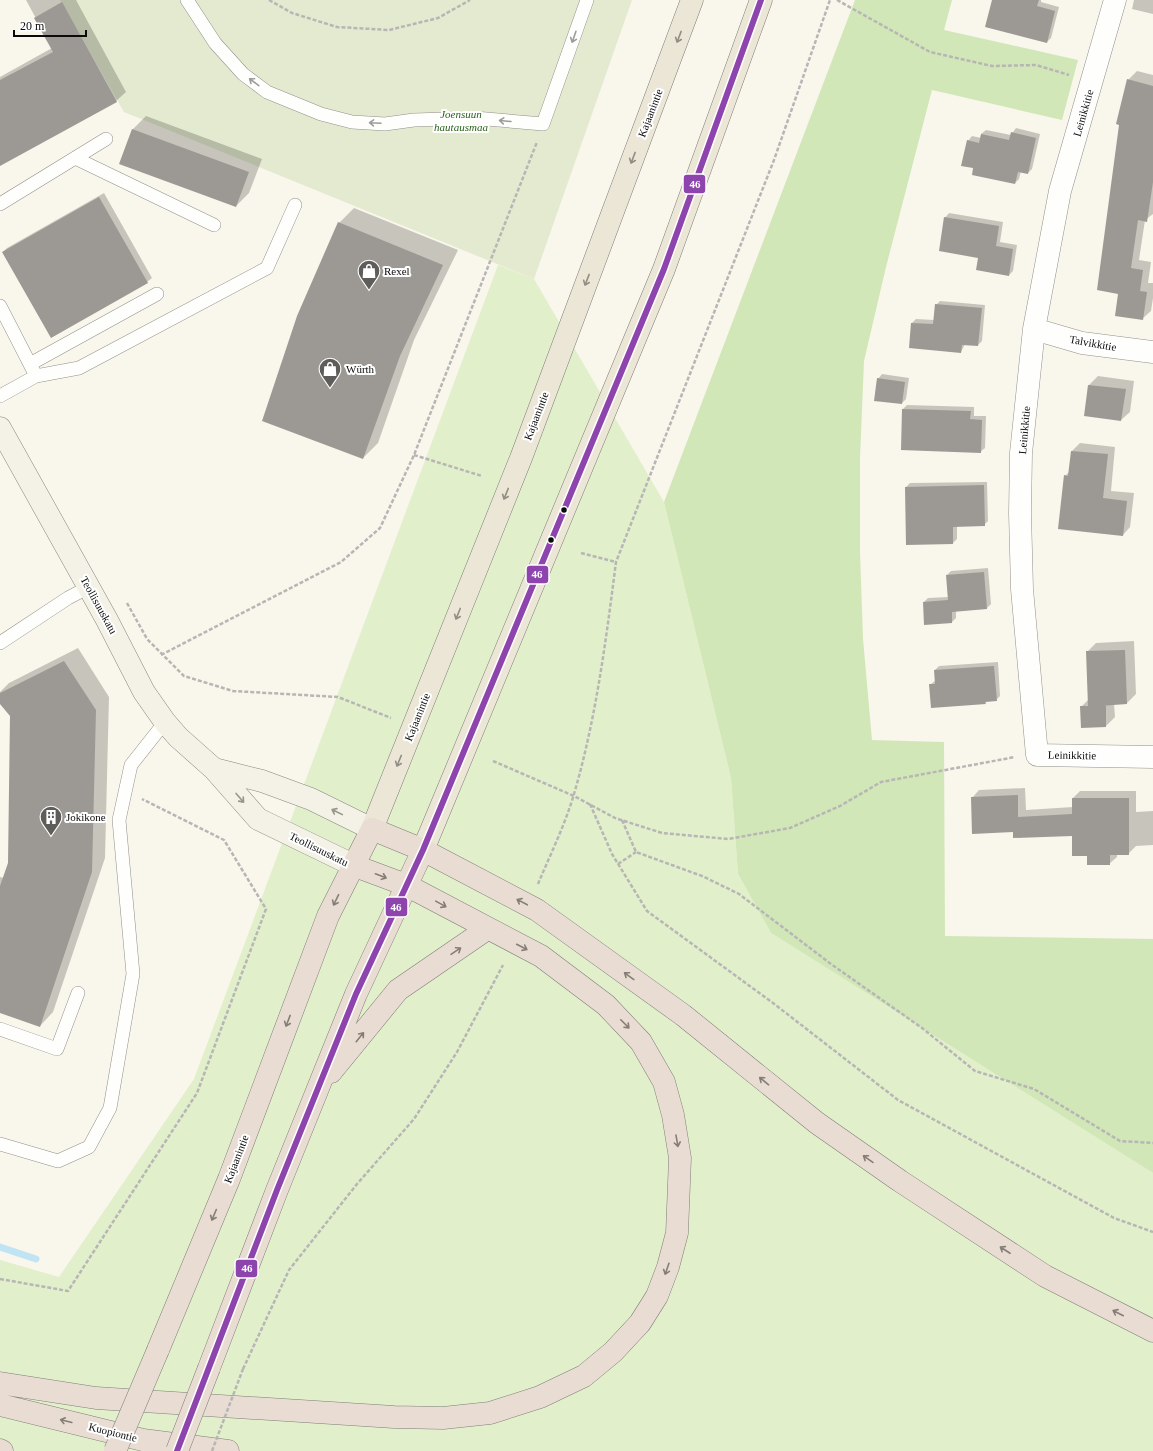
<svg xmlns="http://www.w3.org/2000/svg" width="1153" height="1451" font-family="'Times New Roman',serif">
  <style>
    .green { fill: #e2efcb }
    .forest { fill: #d2e7b8 }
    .cemetery { fill: #e4ead0 }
    .shadow { fill: #0003 }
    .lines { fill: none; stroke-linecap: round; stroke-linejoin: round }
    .stream { stroke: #c1e4f4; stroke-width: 7 }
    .building { fill: #9c9893 }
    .lane-casing { stroke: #92908c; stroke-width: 14 }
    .street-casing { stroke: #92908c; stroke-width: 23 }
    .secondary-casing { stroke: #888782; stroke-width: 23 }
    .primary-casing { stroke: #7f7e79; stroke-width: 23 }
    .highway-casing { stroke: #7f7e79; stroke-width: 23 }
    .path { stroke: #b7b6b5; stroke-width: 2.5; stroke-dasharray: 4 2; stroke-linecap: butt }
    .lane { stroke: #fefefc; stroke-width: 13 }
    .street { stroke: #fefefc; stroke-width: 22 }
    .secondary { stroke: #f4f2e6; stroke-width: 22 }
    .primary { stroke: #ebe6d6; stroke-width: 22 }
    .highway { stroke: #e9dcd2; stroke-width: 22 }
    .highway-bridge-casing { stroke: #7f7e79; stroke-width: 23; stroke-linecap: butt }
    .path-bridge { stroke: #b7b6b5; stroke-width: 2.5; stroke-dasharray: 4 2; stroke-linecap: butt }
    .highway-bridge { stroke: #e9dcd2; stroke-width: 22 }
    .bus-1-casing { stroke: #fff; stroke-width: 9 }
    .bus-1 { stroke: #8e44ad; stroke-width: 6 }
    .oneway { stroke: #9c9c9b }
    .oneway2 { stroke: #918e84 }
    .oneway3 { stroke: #96958e }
    .oneway4 { stroke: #857e78 }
    .bus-dot { fill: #0a0a0a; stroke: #fff; stroke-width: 1.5 }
    .labels { text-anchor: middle; stroke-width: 4; stroke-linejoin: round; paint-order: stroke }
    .street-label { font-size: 11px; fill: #0a0a0a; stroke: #fff }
    .park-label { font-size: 11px; font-style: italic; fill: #296219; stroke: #fff }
    .poi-label { font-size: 11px; fill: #0a0a0a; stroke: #fff; text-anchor: start }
    .line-badge { stroke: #fff; stroke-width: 1.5 }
    .badge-label { font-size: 11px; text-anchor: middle; font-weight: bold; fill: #fff }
  </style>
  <rect width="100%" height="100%" fill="#f9f6ec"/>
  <path class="green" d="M 498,265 L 534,279 L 664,502 L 731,778 L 738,874 L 771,933 L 1153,1173 L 1153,1451 L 0,1451 L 0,1260 L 59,1277 L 194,1079 Z"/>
  <path class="forest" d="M 855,0 L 952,0 L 944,30 L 1078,60 L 1062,120 L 932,90 L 886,267 L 864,361 L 860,458 L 860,552 L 863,639 L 872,740 L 944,742 L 945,936 L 1153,939 L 1153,1173 L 771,933 L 738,874 L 731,778 L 664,502 Z"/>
  <path class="cemetery" d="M 60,0 L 632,0 L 534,279 L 124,112 Z"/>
  <path class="shadow" d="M 26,0 L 76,0 L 126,92 L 116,101 L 0,164 L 0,77 L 52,48 Z
    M 993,0 L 1041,0 L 1041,2 L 1059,7 L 1051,38 L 1047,42 Z
    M 1134,0 L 1153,0 L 1153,14 L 1132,9 Z
    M 1137,71 L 1153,75 L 1153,214 L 1145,220 L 1139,260 L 1151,262 L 1148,283 L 1153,283 L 1153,298 L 1151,311 L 1142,319 L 1119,293 L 1128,80 Z
    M 146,116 L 262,159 L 249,193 L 236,206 L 120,163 L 133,129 Z
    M 1016,128 L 1040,134 L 1032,169 L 1028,173 L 1021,171 L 1019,179 L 1015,183 L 975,168 L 968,141 L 972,136 L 981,138 L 981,134 L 986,130 L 1011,135 Z
    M 104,193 L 152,278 L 147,282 L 51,337 L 3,252 L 7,248 Z
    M 354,208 L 458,250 L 414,340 L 378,443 L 363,458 L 339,223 Z
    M 949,213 L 1003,222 L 1000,242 L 1017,245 L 1013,271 L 1009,275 L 979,257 L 945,218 Z
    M 940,301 L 985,305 L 982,341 L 978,345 L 965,344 L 961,352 L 910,347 L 912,323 L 916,319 L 934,320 L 936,305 Z
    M 882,374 L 909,378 L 906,399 L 902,403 L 878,379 Z
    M 1098,376 L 1134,381 L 1130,412 L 1121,420 L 1085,415 L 1089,385 Z
    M 907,405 L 974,407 L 974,416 L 986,416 L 985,448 L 980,452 L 903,409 Z
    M 1080,443 L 1115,447 L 1111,491 L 1134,493 L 1130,527 L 1123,535 L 1065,476 L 1070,471 L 1072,451 Z
    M 987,482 L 988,521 L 984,525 L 957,526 L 957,539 L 953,543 L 907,544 L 906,487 L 910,483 Z
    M 988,568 L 991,604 L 987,608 L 956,611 L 956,618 L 952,622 L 924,602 L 928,598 L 948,597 L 947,575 L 951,571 Z
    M 1134,641 L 1136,694 L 1127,703 L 1114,704 L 1115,717 L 1106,726 L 1081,707 L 1089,699 L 1087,652 L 1096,643 Z
    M 78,648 L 109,697 L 105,858 L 53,1012 L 40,1026 L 0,1012 L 0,877 L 4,878 L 9,863 L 11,716 L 0,702 L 0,692 L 9,683 Z
    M 998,662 L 1000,696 L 996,700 L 988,701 L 985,703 L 930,685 L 936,680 L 935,670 L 939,666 Z
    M 1025,788 L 1026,810 L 1073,807 L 1073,798 L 1080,791 L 1136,791 L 1136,812 L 1153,811 L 1153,845 L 1136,846 L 1128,854 L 1117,854 L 1117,857 L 1109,864 L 1088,855 L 1073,835 L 1014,831 L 972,798 L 979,790 Z"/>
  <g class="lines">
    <path class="stream" d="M 0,1247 L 36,1259"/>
  </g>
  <path class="building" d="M 992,0 L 1039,0 L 1037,6 L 1055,11 L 1047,43 L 985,27 Z
    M 62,2 L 117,102 L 0,166 L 0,80 L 53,52 L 34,18 Z
    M 1127,79 L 1153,86 L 1153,182 L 1147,222 L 1138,220 L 1131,268 L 1143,270 L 1140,291 L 1147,292 L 1143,320 L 1115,316 L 1118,294 L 1097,290 L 1119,125 L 1116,124 Z
    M 132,129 L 249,172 L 236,207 L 119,164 Z
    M 1011,132 L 1036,138 L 1028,174 L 1018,172 L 1015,184 L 972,175 L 973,168 L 961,166 L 967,140 L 979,143 L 981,134 L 1009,140 Z
    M 99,197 L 148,283 L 51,338 L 2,252 Z
    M 944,217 L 999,226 L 996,246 L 1013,249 L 1009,276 L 976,270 L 978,258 L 939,251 Z
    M 338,222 L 443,265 L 400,356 L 363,459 L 262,421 L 297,316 Z
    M 935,304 L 982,308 L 978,346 L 962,345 L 961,353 L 909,348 L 911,323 L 933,324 Z
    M 877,378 L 905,382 L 902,404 L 874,401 Z
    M 1088,385 L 1126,389 L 1121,421 L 1084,416 Z
    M 902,409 L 971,411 L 970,419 L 982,420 L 981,453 L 901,450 Z
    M 1071,451 L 1108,454 L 1103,498 L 1127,501 L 1123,536 L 1058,529 L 1064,475 L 1068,476 Z
    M 984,485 L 985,526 L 953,527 L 953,544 L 906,545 L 905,487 Z
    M 984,572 L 987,609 L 952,612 L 952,623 L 924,625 L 923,602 L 948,600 L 946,575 Z
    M 1125,650 L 1127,704 L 1099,706 L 1106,705 L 1106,727 L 1081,728 L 1080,706 L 1088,706 L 1086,651 Z
    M 64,661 L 96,710 L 92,872 L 40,1027 L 0,1013 L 0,886 L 8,863 L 10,716 L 0,704 L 0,693 Z
    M 994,666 L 997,701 L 985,702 L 986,704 L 931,708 L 929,684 L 935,684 L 934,670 Z
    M 1018,795 L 1018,817 L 1072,814 L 1072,798 L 1129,798 L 1129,855 L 1110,855 L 1110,865 L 1087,865 L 1087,856 L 1072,856 L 1072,836 L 1013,838 L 1013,832 L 972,834 L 971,797 Z"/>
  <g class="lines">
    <g class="lane-casing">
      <path id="lane" d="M 187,0 L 215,43 L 243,74 L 267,92 L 321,114 L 352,122 L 385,124 L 414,120 L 475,118 L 543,124 L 587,0
        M 75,158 L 214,225
        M 0,204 L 106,139
        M 0,306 L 34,372
        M 30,364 L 157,294
        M 0,396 L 36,376 L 79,368 L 267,268 L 295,205
        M 0,643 L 68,598 L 89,587
        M 0,1029 L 57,1049 L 78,993
        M 0,1144 L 58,1161 L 89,1147 L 110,1108 L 133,974 L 119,820 L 131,765 L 165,722"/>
    </g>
    <g class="street-casing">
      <path id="street" d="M 1115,0 L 1060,191 L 1034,329 L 1021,453 L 1020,513 L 1022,589 L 1037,755 L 1153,757
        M 1034,329 L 1082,343 L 1153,352"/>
    </g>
    <g class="secondary-casing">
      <path id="secondary" d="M 0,428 L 107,620 L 144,692 L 165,722 L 178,737 L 214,769 L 258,819 L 355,866
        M 214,769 L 262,781 L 311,799 L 372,829"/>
    </g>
    <g class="primary-casing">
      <path id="primary" d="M 372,829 L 521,458 L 692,0
        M 423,850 L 664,269 L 761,0"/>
    </g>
    <g class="highway-casing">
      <path id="highway" d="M 331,1072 L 398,990 L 487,929
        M 158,1350 L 229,1179 L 328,916 L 372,829 L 423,850 L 537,910 L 683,1015 L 817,1123 L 900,1181 L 1045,1276 L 1153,1331
        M 209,1368 L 277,1190 L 356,994 L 423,850
        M 0,1383 L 96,1398 L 394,1417 L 443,1418 L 490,1413 L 540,1397 L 584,1376 L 613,1352 L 640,1323 L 657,1296 L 668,1267 L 677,1233 L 680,1158 L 673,1115 L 664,1082 L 641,1042 L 606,1005 L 541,956 L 406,885 L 355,866
        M 0,1405 L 143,1440 L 228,1451
        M 0,1450 L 2,1451"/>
    </g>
    <path class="path" d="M 269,0 L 292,13 L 337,27 L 389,30 L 438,18 L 470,0
      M 837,0 L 930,52 L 992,66 L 1036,65 L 1069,75
      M 414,455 L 482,476
      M 581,553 L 616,562
      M 127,603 L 147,639 L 184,676 L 233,691 L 338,697 L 391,718
      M 161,655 L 341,562 L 380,528 L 414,455 L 537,142
      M 493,761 L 574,796 L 615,818 L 662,833 L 728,839 L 790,828 L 840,806 L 881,782 L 1015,757
      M 590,804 L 612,854 L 647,911 L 773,1003 L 898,1100 L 1114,1218 L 1153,1232
      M 622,820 L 636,852 L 702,876 L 739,894 L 831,964 L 922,1028 L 975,1071 L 1034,1089 L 1120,1141 L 1153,1143
      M 618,864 L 636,852
      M 538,884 C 550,855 565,825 574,794 C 596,719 606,640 616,562 L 774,160 L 830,0
      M 0,1279 L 68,1291 L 197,1093 L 266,909 L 224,840 L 142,799
      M 243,1369 L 289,1270 L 357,1184 L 414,1119 L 457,1052 L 503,965"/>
    <use href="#lane" class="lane"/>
    <use href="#street" class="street"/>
    <use href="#secondary" class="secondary"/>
    <use href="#primary" class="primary"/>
    <use href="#highway" class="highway"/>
    <g class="highway-bridge-casing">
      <path id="highway-bridge" d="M 115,1451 L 158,1350
        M 177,1451 L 209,1368"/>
    </g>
    <path class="path-bridge" d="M 212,1451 L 243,1369"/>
    <use href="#highway-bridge" class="highway-bridge"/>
    <g class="bus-1-casing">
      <path id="bus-1" d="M 177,1451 L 277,1190 L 356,994 L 423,850 L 664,269 L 761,0"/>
    </g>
    <use href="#bus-1" class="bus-1"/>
  </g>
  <defs><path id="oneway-shaft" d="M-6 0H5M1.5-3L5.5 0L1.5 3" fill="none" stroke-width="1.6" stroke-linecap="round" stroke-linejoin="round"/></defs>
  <g class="oneway">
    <use href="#oneway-shaft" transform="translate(574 37) rotate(109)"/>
    <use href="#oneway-shaft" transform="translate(254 82) rotate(-143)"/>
    <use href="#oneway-shaft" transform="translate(505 121) rotate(-175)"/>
    <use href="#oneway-shaft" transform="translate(375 123) rotate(-177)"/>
  </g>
  <g class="oneway2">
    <use href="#oneway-shaft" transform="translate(679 37) rotate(111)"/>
    <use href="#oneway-shaft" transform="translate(633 158) rotate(111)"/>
    <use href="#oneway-shaft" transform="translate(587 280) rotate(111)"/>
    <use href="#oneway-shaft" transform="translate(506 494) rotate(112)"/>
    <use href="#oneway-shaft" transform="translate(458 614) rotate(112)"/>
    <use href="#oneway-shaft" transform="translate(399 761) rotate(112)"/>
  </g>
  <g class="oneway3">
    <use href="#oneway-shaft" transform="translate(240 798) rotate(49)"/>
    <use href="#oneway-shaft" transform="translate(337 812) rotate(-154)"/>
  </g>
  <g class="oneway4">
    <use href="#oneway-shaft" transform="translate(381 876) rotate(21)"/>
    <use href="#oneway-shaft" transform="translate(336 900) rotate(116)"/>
    <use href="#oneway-shaft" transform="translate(522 902) rotate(-152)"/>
    <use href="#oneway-shaft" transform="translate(441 904) rotate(29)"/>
    <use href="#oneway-shaft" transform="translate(522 947) rotate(27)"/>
    <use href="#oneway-shaft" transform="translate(456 951) rotate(-34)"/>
    <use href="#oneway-shaft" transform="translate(629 976) rotate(-144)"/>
    <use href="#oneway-shaft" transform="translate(288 1021) rotate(111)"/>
    <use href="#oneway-shaft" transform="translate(625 1024) rotate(45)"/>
    <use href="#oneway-shaft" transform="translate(360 1037) rotate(-51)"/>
    <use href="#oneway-shaft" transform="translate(764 1081) rotate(-141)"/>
    <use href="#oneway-shaft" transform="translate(677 1141) rotate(80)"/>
    <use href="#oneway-shaft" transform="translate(868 1159) rotate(-145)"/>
    <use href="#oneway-shaft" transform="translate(214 1215) rotate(113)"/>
    <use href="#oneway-shaft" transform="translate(1005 1250) rotate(-147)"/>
    <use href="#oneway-shaft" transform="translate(667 1269) rotate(109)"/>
    <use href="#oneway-shaft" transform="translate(1118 1313) rotate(-153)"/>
    <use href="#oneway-shaft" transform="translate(66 1421) rotate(-166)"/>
  </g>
  <defs>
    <g id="shop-pin" transform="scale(1.15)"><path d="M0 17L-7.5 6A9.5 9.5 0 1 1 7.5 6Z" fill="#5e5d59" stroke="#fff"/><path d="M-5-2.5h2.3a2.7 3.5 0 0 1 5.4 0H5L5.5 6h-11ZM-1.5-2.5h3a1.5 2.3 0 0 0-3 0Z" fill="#fff"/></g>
    <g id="building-pin" transform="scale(1.15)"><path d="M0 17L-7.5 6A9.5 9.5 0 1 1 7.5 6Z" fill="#5e5d59" stroke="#fff"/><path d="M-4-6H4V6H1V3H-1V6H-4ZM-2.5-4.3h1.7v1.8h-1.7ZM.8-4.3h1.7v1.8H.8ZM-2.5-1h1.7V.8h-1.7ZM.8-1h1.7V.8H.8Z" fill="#fff"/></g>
  </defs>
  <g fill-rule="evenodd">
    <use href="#shop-pin" x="369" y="271"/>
    <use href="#shop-pin" x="330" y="369"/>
    <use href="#building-pin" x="51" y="817"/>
  </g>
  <g class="bus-dot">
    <circle cx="564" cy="510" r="3.5"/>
    <circle cx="551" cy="540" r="3.5"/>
  </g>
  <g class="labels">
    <g class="street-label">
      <text transform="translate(650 113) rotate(-69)" y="4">Kajaanintie</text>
      <text transform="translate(1083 113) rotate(-74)" y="4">Leinikkitie</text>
      <text transform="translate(1093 343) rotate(10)" y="4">Talvikkitie</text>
      <text transform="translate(536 416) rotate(-69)" y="4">Kajaanintie</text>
      <text transform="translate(1024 430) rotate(-85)" y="4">Leinikkitie</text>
      <text transform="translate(99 605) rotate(61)" y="4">Teollisuuskatu</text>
      <text transform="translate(417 717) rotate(-68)" y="4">Kajaanintie</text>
      <text transform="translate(1072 755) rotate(1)" y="4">Leinikkitie</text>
      <text transform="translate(319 849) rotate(26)" y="4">Teollisuuskatu</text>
      <text transform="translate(236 1159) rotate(-69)" y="4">Kajaanintie</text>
      <text transform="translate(113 1432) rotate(14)" y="4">Kuopiontie</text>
    </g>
    <g class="park-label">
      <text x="461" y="118">Joensuun<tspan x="461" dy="13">hautausmaa</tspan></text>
    </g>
    <g class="poi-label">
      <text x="384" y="275">Rexel</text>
      <text x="346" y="373">Würth</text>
      <text x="66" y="821">Jokikone</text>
    </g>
  </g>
  <g class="line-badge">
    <rect x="683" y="174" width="23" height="20" rx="4" fill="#8e44ad"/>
    <rect x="526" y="565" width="23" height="19" rx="4" fill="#8e44ad"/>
    <rect x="385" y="897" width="23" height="20" rx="4" fill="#8e44ad"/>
    <rect x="235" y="1259" width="23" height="19" rx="4" fill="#8e44ad"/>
  </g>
  <g class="badge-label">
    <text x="695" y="188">46</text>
    <text x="537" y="578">46</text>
    <text x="396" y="911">46</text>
    <text x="247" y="1272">46</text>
  </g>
  <path d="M14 30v6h72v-6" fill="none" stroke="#0a0a0a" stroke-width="2"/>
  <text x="20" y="30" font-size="12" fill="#0a0a0a" stroke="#ffffff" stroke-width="3" paint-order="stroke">20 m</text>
</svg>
